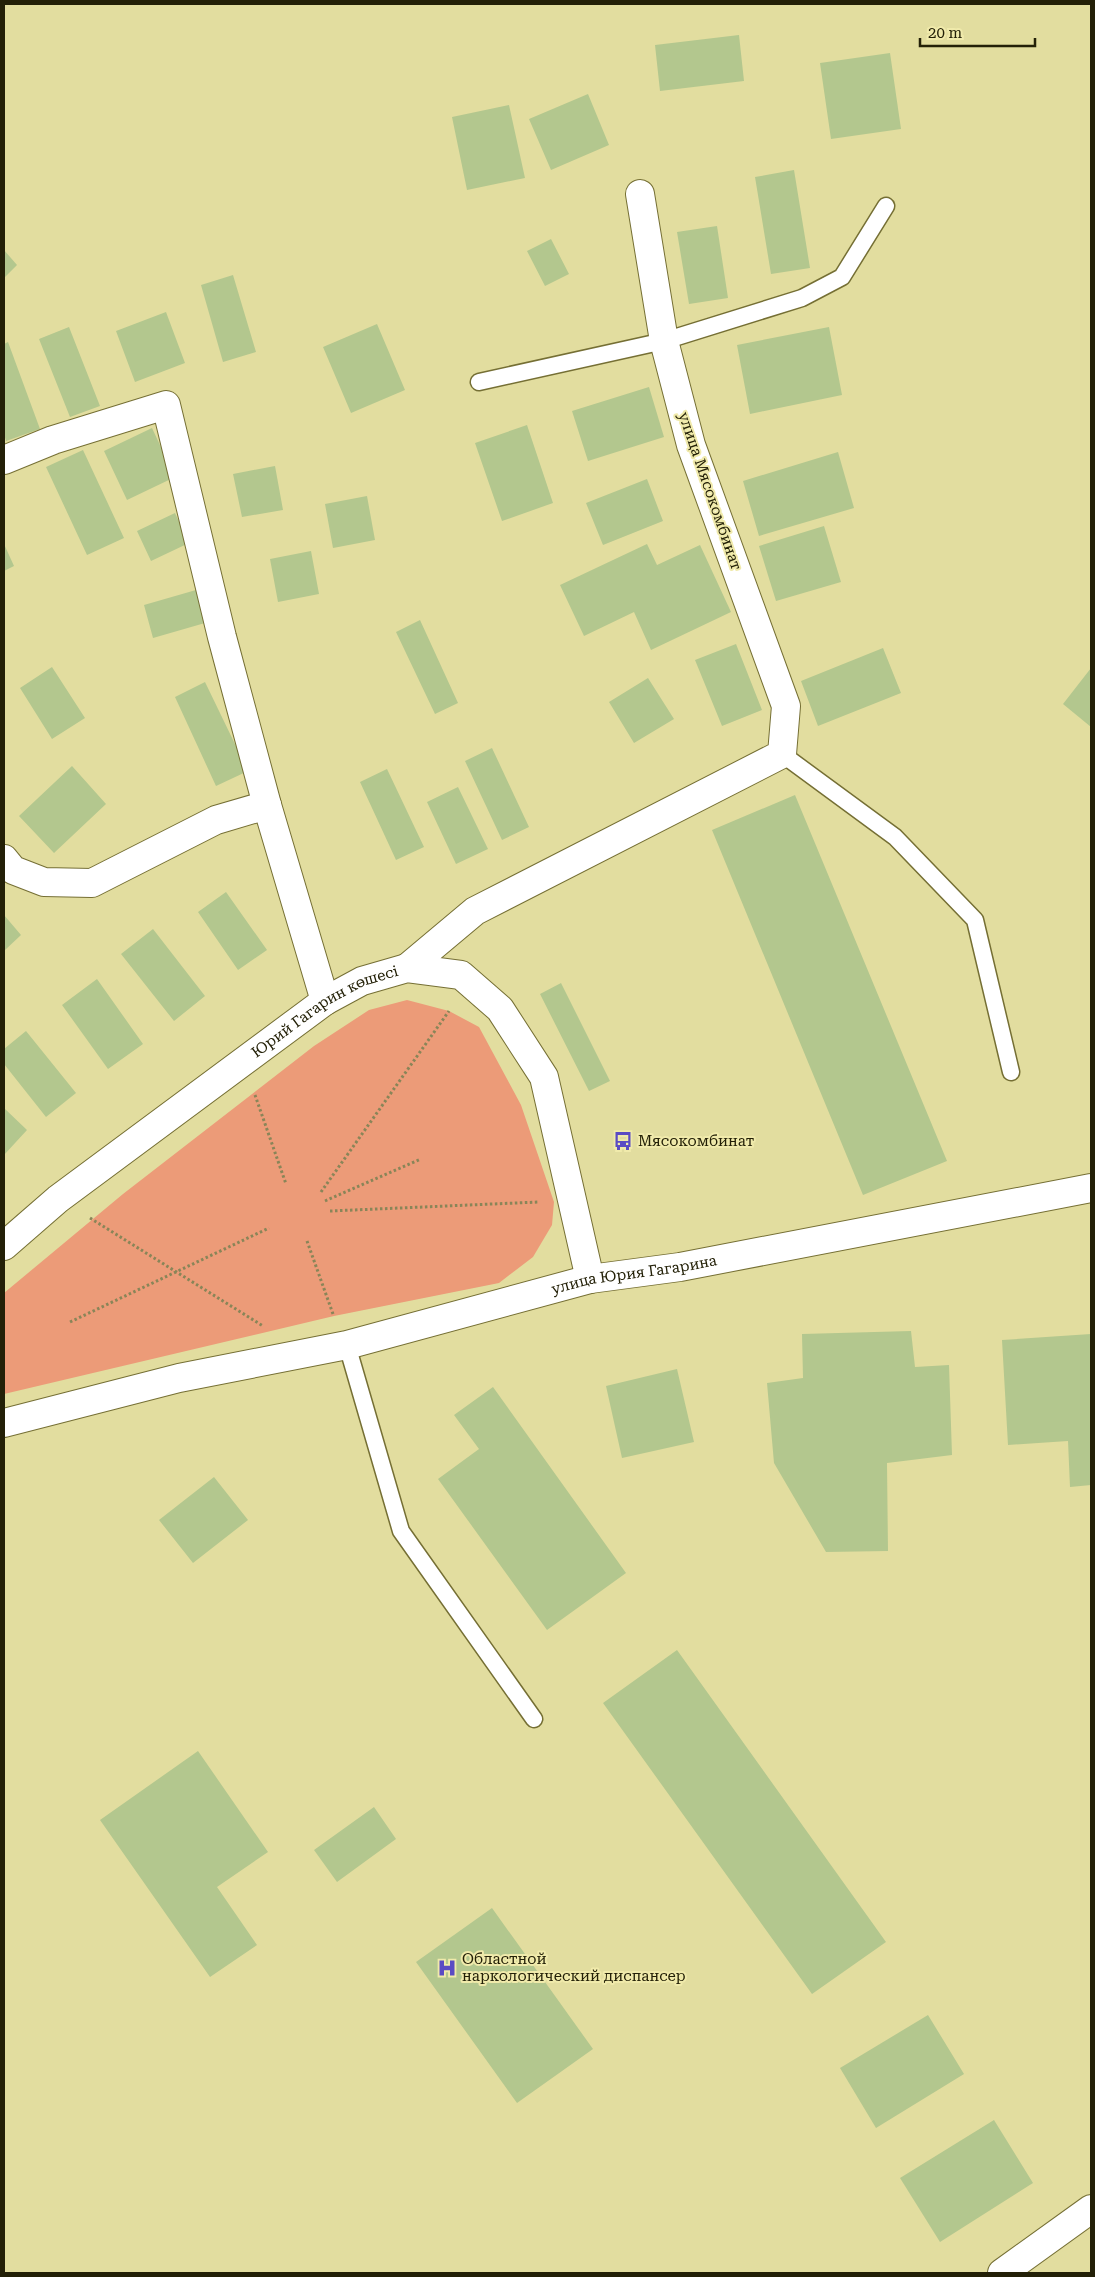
<svg xmlns="http://www.w3.org/2000/svg" width="1095" height="2277" font-family="'Roboto Serif',serif">
  <style>
    .green { fill: #ec9b78 }
    .building { fill: #b3c78e }
    .lines { fill: none; stroke-linecap: round; stroke-linejoin: round }
    .lane-casing { stroke: #756f34; stroke-width: 19 }
    .street-casing { stroke: #756f34; stroke-width: 30 }
    .path { stroke: #898558; stroke-width: 3; stroke-dasharray: 2.5 2.5; stroke-linecap: butt }
    .lane { stroke: #fff; stroke-width: 16 }
    .street { stroke: #fff; stroke-width: 28 }
    .labels { text-anchor: middle; stroke-width: 4; stroke-linejoin: round; paint-order: stroke }
    .street-label { font-size: 15px; fill: #232007; stroke: #f0eaab }
    .poi-label { font-size: 15px; fill: #232007; stroke: #f0eaab; text-anchor: start }
  </style>
  <rect width="100%" height="100%" fill="#e2dd9f"/>
  <path class="green" d="M 407,1000 L 449,1011 L 479,1027 L 521,1105 L 554,1202 L 552,1225 L 533,1257 L 499,1283 L 334,1316 L 4,1394 L 4,1293 L 123,1194 L 314,1046 L 369,1010 Z"/>
  <path class="building" d="M 739,35 L 744,81 L 660,91 L 655,45 Z
    M 890,53 L 901,129 L 831,139 L 820,63 Z
    M 588,94 L 609,145 L 551,170 L 529,119 Z
    M 509,105 L 525,178 L 467,190 L 452,117 Z
    M 794,170 L 810,268 L 771,274 L 755,177 Z
    M 717,226 L 728,298 L 689,304 L 677,232 Z
    M 551,239 L 569,274 L 545,286 L 527,251 Z
    M 4,250 L 17,265 L 4,278 Z
    M 233,275 L 256,352 L 223,362 L 201,285 Z
    M 166,312 L 185,363 L 135,382 L 116,331 Z
    M 377,324 L 405,390 L 351,413 L 323,347 Z
    M 69,327 L 100,406 L 70,417 L 39,339 Z
    M 829,327 L 842,395 L 750,414 L 737,345 Z
    M 8,342 L 40,429 L 6,441 L 4,434 L 4,344 Z
    M 649,387 L 664,437 L 588,461 L 572,411 Z
    M 527,425 L 553,503 L 502,521 L 475,443 Z
    M 152,428 L 175,477 L 127,500 L 104,451 Z
    M 83,450 L 124,538 L 87,555 L 46,467 Z
    M 838,452 L 854,508 L 759,536 L 743,481 Z
    M 275,466 L 283,510 L 242,517 L 233,474 Z
    M 647,479 L 663,521 L 603,545 L 586,503 Z
    M 367,496 L 375,540 L 333,548 L 325,504 Z
    M 175,513 L 189,543 L 151,561 L 137,531 Z
    M 824,526 L 841,582 L 776,601 L 759,546 Z
    M 4,544 L 14,566 L 4,571 Z
    M 647,544 L 657,565 L 700,545 L 731,612 L 651,650 L 634,612 L 584,636 L 560,585 Z
    M 311,551 L 319,594 L 278,602 L 270,559 Z
    M 196,590 L 205,623 L 153,638 L 144,605 Z
    M 420,620 L 458,703 L 435,714 L 396,632 Z
    M 736,644 L 762,710 L 722,726 L 695,660 Z
    M 883,648 L 901,693 L 818,726 L 801,681 Z
    M 52,667 L 85,718 L 52,739 L 20,688 Z
    M 1091,668 L 1091,727 L 1063,704 Z
    M 648,678 L 674,719 L 634,743 L 609,702 Z
    M 205,682 L 248,771 L 216,786 L 175,697 Z
    M 492,748 L 529,827 L 502,840 L 465,761 Z
    M 72,766 L 106,804 L 54,853 L 19,816 Z
    M 387,769 L 424,847 L 396,860 L 360,782 Z
    M 458,787 L 488,849 L 456,864 L 427,802 Z
    M 795,795 L 947,1161 L 863,1195 L 712,830 Z
    M 226,892 L 267,950 L 238,970 L 198,912 Z
    M 4,915 L 21,935 L 4,951 Z
    M 153,929 L 205,996 L 174,1021 L 121,954 Z
    M 97,979 L 143,1044 L 108,1069 L 62,1005 Z
    M 561,983 L 610,1081 L 589,1091 L 540,994 Z
    M 26,1031 L 76,1093 L 46,1117 L 4,1064 L 4,1049 Z
    M 4,1108 L 27,1130 L 4,1155 Z
    M 911,1331 L 915,1367 L 949,1365 L 952,1455 L 887,1463 L 888,1551 L 826,1552 L 774,1463 L 767,1383 L 803,1378 L 802,1334 Z
    M 1091,1334 L 1091,1485 L 1070,1487 L 1068,1441 L 1008,1445 L 1002,1340 Z
    M 677,1369 L 694,1442 L 622,1458 L 606,1386 Z
    M 493,1387 L 626,1573 L 547,1630 L 438,1479 L 479,1449 L 454,1415 Z
    M 214,1477 L 248,1520 L 193,1563 L 159,1520 Z
    M 677,1650 L 886,1942 L 812,1994 L 603,1703 Z
    M 198,1751 L 268,1852 L 217,1887 L 257,1945 L 210,1977 L 100,1820 Z
    M 374,1807 L 396,1839 L 337,1882 L 314,1850 Z
    M 492,1908 L 593,2049 L 517,2103 L 416,1962 Z
    M 928,2015 L 964,2074 L 876,2128 L 840,2068 Z
    M 994,2120 L 1033,2183 L 940,2242 L 900,2178 Z"/>
  <g class="lines">
    <g class="lane-casing">
      <path id="lane" d="M 479,382 L 664,341 L 802,298 L 842,277 L 886,206
        M 782,754 L 895,837 L 975,920 L 1011,1072
        M 347,1345 L 401,1531 L 534,1719"/>
    </g>
    <g class="street-casing">
      <g id="street">
        <path d="M 4,460 L 53,440 L 166,405 L 222,637 L 267,805 L 325,1001"/>
        <path d="M 4,859 L 13,870 L 44,882 L 92,883 L 216,820 L 267,805"/>
        <path d="M 407,968 L 475,911 L 782,754 L 786,706 L 691,445 L 664,341 L 640,194"/>
        <path id="s1" d="M 4,1246 L 58,1199 L 325,1001 L 362,981 L 407,968 L 461,975 L 500,1009 L 544,1077 L 590,1279"/>
        <path id="s2" d="M 4,1423 L 179,1378 L 347,1345 L 590,1279 L 680,1267 L 1091,1188"/>
        <path d="M 1002,2273 L 1091,2209"/>
      </g>
    </g>
    <path class="path" d="M 255,1095 L 286,1184
      M 321,1192 L 449,1011
      M 325,1201 L 421,1159
      M 330,1211 L 539,1202
      M 90,1218 L 263,1326
      M 307,1241 L 333,1314
      M 70,1322 L 269,1228"/>
    <use href="#lane" class="lane"/>
    <use href="#street" class="street"/>
  </g>
  <defs>
    <g id="bus-bare" transform="scale(1.5)"><path d="M-5-6H5V4H4V6H2V4H-2V6H-4V4H-5ZM-3.5-4V0h7V-4ZM-3.5 1.2v1.5H-2V1.2ZM2 1.2v1.5H3.5V1.2Z" fill="#5b4bc3" stroke="#f0eaab" stroke-width="2.5" paint-order="stroke"/></g>
    <g id="hospital-bare" transform="scale(1.5)"><path d="M-5-5h3v3.5h4V-5h3V5h-3V1.5h-4V5h-3Z" fill="#5b4bc3" stroke="#f0eaab" stroke-width="2.5" paint-order="stroke"/></g>
  </defs>
  <g fill-rule="evenodd">
    <use href="#bus-bare" x="623" y="1141"/>
    <use href="#hospital-bare" x="447" y="1968"/>
  </g>
  <g class="labels">
    <g class="street-label">
      <text transform="translate(710 491) rotate(71)" y="5">улица Мясокомбинат</text>
      <text dy="5" stroke="none"><textPath href="#s1" startOffset="399">Юрий Гагарин көшесі</textPath></text>
      <text dy="5" stroke="none"><textPath href="#s2" startOffset="648">улица Юрия Гагарина</textPath></text>
    </g>
    <g class="poi-label">
      <text x="638" y="1146">Мясокомбинат</text>
      <text x="462" y="1964">Областной<tspan x="462" dy="17">наркологический диспансер</tspan></text>
    </g>
  </g>
  <rect width="1095" height="2277" fill="none" stroke="#232007" stroke-width="10"/>
  <path d="M920 38v8h115v-8" fill="none" stroke="#232007" stroke-width="2.5"/>
  <text x="928" y="38" font-size="15" fill="#232007" stroke="#f0eaab" stroke-width="4" paint-order="stroke">20 m</text>
</svg>
